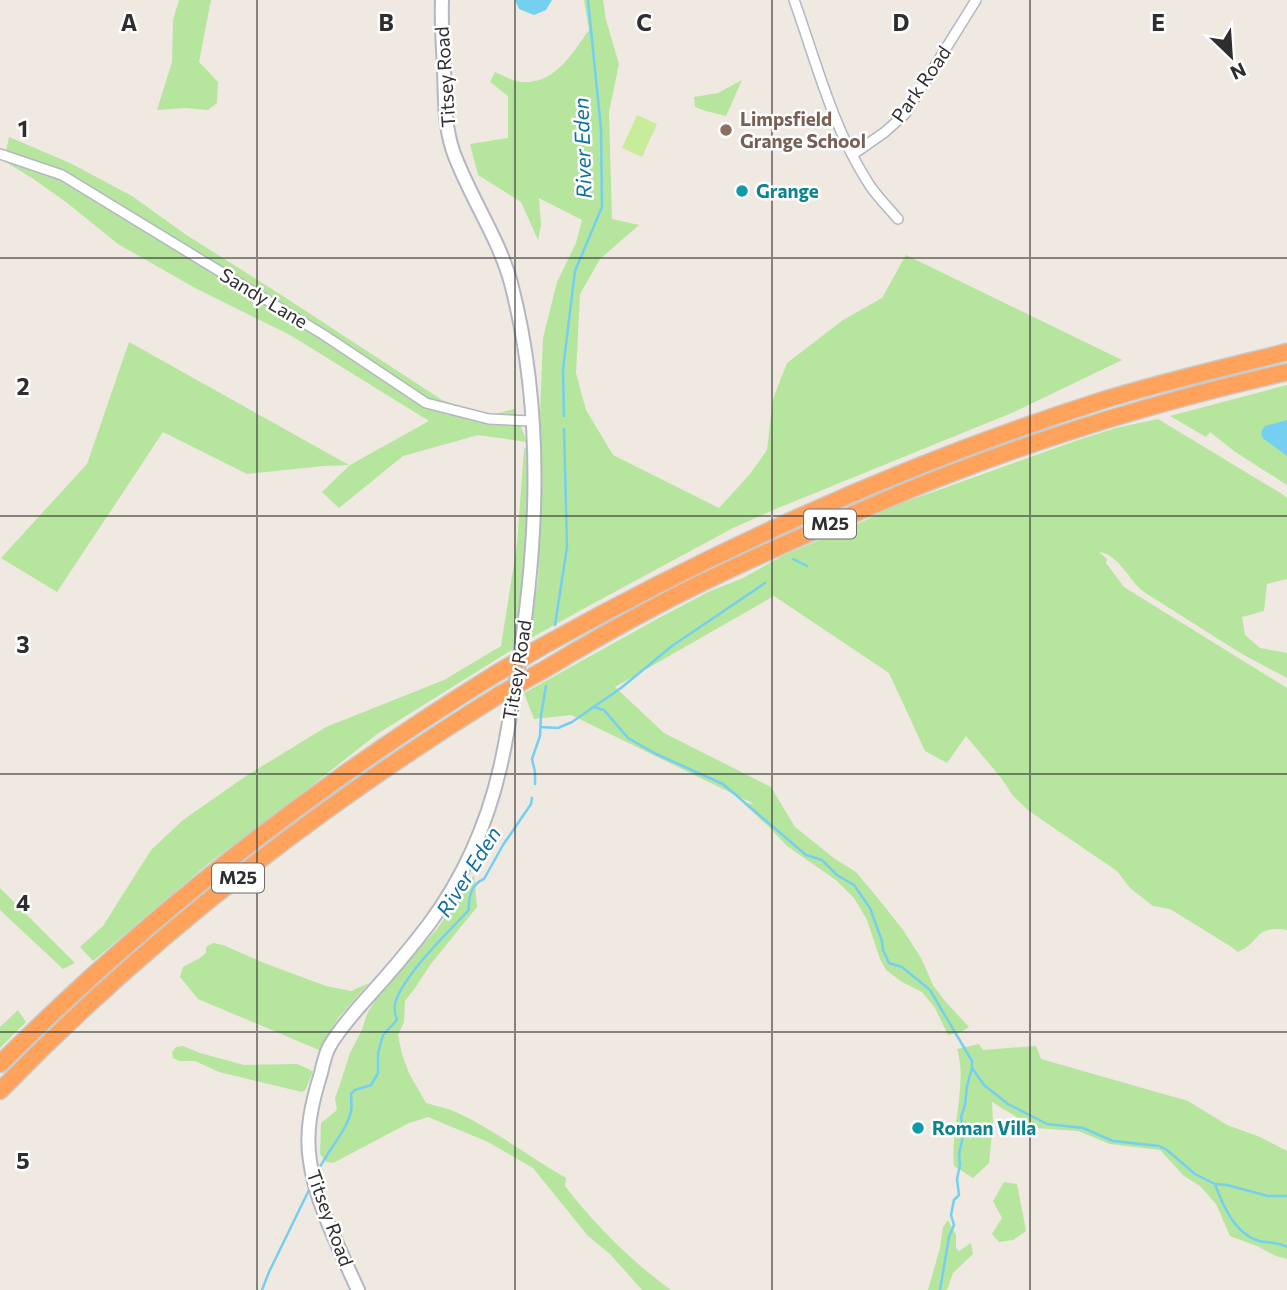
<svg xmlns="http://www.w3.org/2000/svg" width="1287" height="1290" font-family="Commissioner,sans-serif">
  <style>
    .green { fill: #b6e59e }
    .pitch { fill: #c9ec9a }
    .water { fill: #75cff0 }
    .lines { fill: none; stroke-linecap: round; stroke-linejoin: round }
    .stream { stroke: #75cff0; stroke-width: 2.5 }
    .street-casing { stroke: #b4b7c1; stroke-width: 12 }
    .secondary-casing { stroke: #b4b7c1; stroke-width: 16 }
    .highway-casing { stroke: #c9c9c9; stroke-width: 19 }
    .street { stroke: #fff; stroke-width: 9 }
    .secondary { stroke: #fff; stroke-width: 12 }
    .highway { stroke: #ffa35c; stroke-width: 16 }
    .highway-bridge-casing { stroke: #c9c9c9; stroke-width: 19; stroke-linecap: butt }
    .highway-bridge { stroke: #ffa35c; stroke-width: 16 }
    .grid { fill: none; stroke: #2e2e2e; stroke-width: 2; stroke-opacity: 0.55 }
    .education-dot { fill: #8d6e63; stroke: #fff; stroke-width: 2.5 }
    .culture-dot { fill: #0f9aa8; stroke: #fff; stroke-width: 2.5 }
    .labels { text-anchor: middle; stroke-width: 5; stroke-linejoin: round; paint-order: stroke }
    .shield { fill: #fff; stroke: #6d6d6d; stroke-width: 2 }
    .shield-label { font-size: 18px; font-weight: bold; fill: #2e2e2e }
    .street-label { font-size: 19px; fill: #2e2e2e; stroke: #fff }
    .education-label { font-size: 19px; font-weight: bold; fill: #785e54; stroke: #fff; text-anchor: start }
    .culture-label { font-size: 19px; font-weight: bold; fill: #0d838f; stroke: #fff; text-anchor: start }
    .water-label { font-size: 21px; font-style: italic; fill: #0d6fa3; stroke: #fff }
    .grid-label { font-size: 23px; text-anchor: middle; font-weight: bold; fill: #2e2e2e; stroke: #fff; stroke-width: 5; stroke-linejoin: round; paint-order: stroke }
  </style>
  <rect width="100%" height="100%" fill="#efe9e1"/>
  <path class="green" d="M 179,0 L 211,0 L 199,62 L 218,82 L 217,103 L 208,110 L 185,108 L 157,110 L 172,62 L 173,20 Z
    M 584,0 L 603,0 L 606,20 L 619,64 L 609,112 L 612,219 L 639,225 L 600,259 L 580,294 L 576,373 L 586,410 L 613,455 L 719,508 L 750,474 L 767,450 L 773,399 L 787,363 L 843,320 L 882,298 L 906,255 L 1122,360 L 1014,412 L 778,508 L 733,528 L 583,609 L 531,638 L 528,636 L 538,581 L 542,478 L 539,440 L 543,338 L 557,282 L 576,243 L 582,220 L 539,198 L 541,225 L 538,240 L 521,202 L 478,175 L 470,144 L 508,138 L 508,96 L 490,82 L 495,72 C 503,75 513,82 522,82 C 556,84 572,53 589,30 Z
    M 742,80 L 726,116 L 706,111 L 695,107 L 694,97 L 718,93 Z
    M 9,137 L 70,163 L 132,196 L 185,234 L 289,300 L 442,400 L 488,416 L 514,409 L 527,442 L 478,435 L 403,456 L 339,508 L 322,492 L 350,465 L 429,421 L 290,335 L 197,289 L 118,244 L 66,202 L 32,178 L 4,161 Z
    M 129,342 L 349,465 L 324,466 L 247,474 L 163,432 L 57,592 L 1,558 L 87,464 Z
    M 1287,385 L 1287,485 L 1234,451 L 1210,432 L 1206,437 L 1170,416 Z
    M 1158,419 L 1282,494 L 1287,498 L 1287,579 L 1267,584 L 1264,611 L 1242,617 L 1245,635 L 1260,648 L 1287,653 L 1287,678 L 1242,654 L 1144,592 C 1128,580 1120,555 1099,552 L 1107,559 L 1106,563 L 1124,587 L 1287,688 L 1287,930 C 1254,925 1261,942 1238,952 L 1230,946 L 1170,909 L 1153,906 L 1130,888 L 1117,871 L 1029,811 L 1013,796 L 1002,779 L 966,736 L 947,763 L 925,751 L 889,673 L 774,596 L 615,687 L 664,733 L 771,787 L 795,827 L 835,859 L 856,872 L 881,902 L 903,930 L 921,958 L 933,985 L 944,1000 L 969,1027 L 961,1032 L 948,1035 L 935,1008 L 922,992 L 902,982 L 886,970 L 880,959 L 867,920 L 854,898 L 836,880 L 787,846 L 770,828 L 743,803 L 754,804 L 571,715 L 534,719 L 524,693 L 657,619 L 708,592 L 743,578 L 784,555 L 864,521 L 891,507 L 1078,440 L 1116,428 Z
    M 530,445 L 527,540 L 515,648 L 377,734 L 286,806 L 209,863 L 93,961 L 80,947 L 103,926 L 151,850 L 183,820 L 246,776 L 326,727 L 444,680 L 501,646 L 517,544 L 524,449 Z
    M 474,875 L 477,907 L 430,965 L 415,988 L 405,1001 L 404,1022 L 398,1035 L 402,1054 L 409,1073 L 426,1103 C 436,1106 448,1108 458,1113 C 496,1131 529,1157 566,1178 L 565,1186 C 595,1225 631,1261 671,1290 L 642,1290 L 610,1254 L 588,1236 L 533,1168 L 488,1142 L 428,1117 L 409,1123 L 333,1163 L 326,1162 L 320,1154 L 321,1123 L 337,1110 L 335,1098 L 341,1081 L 350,1053 L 361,1032 L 368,1012 L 383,988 L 437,929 Z
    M 0,888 L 75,963 L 63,969 L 0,910 Z
    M 213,943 L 223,945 L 264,963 L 326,986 L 351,991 L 369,983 L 338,1018 L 319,1050 L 198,999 L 180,977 L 183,967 L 200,958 L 206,953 L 206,947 Z
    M 18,1010 L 26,1022 L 0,1048 L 0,1027 Z
    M 979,1044 L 983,1050 L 1036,1046 L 1041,1059 L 1188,1101 L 1227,1125 L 1260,1137 L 1287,1151 L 1287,1259 L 1276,1256 L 1257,1246 L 1230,1236 L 1216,1204 L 1200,1186 L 1184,1176 L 1160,1150 L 1110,1144 L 1078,1131 L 1035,1128 L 992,1102 L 993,1124 L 989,1163 L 973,1178 L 954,1166 C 950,1130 968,1083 957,1049 Z
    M 183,1046 L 200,1053 L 244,1065 L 297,1064 L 313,1071 L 306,1089 L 302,1092 L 219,1072 L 195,1061 L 179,1061 L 173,1058 L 172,1052 L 176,1047 Z
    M 1004,1182 L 1017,1184 L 1026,1231 L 1013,1240 L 999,1242 L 992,1234 L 1002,1218 L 993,1201 Z
    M 948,1220 L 956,1235 L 956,1248 L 959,1251 L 971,1243 L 973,1254 L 953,1273 L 947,1290 L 928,1290 L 940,1248 L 943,1227 Z"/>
  <path class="pitch" d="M 637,115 L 657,124 L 642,157 L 622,148 Z"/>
  <path class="water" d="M 515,0 L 552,0 L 546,10 L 534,15 L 519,9 Z
    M 1287,420 L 1287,456 L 1264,439 C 1260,434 1261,431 1265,426 Z"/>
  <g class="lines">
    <path class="stream" d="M 564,416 L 563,369 L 575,271 L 602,207 L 601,129 L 588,0
      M 793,559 L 807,566
      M 555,625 L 567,547 L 564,429
      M 594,707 L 604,710 L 628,738 L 656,754 L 723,784 L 806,855 L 822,860 L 837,875 L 854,885 L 870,908 L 882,941 L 883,950 L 889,963 L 902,967 L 930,990 L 972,1061 L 972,1068 L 967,1086 L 965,1105 L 961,1117 L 963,1136 L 959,1154 L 960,1165 L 957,1179 L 959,1195 L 954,1200 L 951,1215 L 954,1225 L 949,1237 L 940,1290
      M 541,727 L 558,728 L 572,722 L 621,688 L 672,646 L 765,583
      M 535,784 L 535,772 L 532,759 L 540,736 L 541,715 L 546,686
      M 972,1068 L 984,1085 L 1008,1104 L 1047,1124 L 1083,1128 L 1113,1141 L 1159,1146 L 1167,1150 L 1195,1174 L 1215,1184 L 1227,1185 L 1268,1196 L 1287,1196
      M 318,1171 C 326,1153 348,1129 351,1111 C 352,1106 351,1099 351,1094 L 355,1090 L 371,1085 L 378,1073 L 378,1053 L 383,1035 L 397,1020 C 395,1014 394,1009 395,1004 C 401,978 448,932 467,912 L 469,909 C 468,898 472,883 484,879 L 503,845 L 531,804 L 532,798
      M 1215,1184 C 1223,1206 1235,1234 1259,1241 C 1269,1243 1279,1242 1287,1247
      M 262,1290 L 269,1272 L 309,1190"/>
    <g class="street-casing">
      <path id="street" d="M 794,0 C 816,61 832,126 867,181 C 875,195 888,207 898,219
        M 0,154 L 62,175 L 324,335 L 426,403 L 489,419 L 532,421
        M 852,155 L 885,132 L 905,114 L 976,0"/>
    </g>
    <g class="secondary-casing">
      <path id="secondary" d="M 358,1290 C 341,1252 315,1202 310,1161 C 305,1131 312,1102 321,1073 C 323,1064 325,1055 329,1047 C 339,1029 353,1014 367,998 C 388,975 410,949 429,924 C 463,878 487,824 500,768 C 507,739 511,709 516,680 C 538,548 545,414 511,283 C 498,236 469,196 453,151 C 444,124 445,97 444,69 C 443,46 441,23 442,0"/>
    </g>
    <g class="highway-casing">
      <path id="highway" d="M 543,646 C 723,546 910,461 1107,399 C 1166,381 1227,367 1287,352
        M 547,668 C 583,646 620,625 658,605 C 715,575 775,548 835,522 C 872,506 909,489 947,475 C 1057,432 1172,398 1287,372
        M 0,1064 C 148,916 316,785 494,675
        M 0,1091 C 148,938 318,807 499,695"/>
    </g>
    <use href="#street" class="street"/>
    <use href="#secondary" class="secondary"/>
    <use href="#highway" class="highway"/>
    <g class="highway-bridge-casing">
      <path id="highway-bridge" d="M 494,675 L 543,646
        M 499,695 L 547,668"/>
    </g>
    <use href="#highway-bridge" class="highway-bridge"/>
  </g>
  <path class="grid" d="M 257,0 L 257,1290M 515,0 L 515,1290M 772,0 L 772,1290M 1030,0 L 1030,1290M 0,258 L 1287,258M 0,516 L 1287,516M 0,774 L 1287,774M 0,1032 L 1287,1032"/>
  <circle class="education-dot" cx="726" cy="130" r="7"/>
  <g class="culture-dot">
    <circle cx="742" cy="191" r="7"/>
    <circle cx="918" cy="1128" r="7"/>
  </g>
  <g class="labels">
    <g class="shield">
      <rect x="804" y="509.5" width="52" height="29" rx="5"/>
      <rect x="212" y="863.5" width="52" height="29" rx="5"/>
    </g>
    <g class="shield-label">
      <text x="830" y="530">M25</text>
      <text x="238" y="884">M25</text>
    </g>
    <g class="street-label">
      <text transform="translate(445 77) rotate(-94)" y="7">Titsey Road</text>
      <text transform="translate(921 84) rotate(-55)" y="7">Park Road</text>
      <text transform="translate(264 298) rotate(31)" y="7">Sandy Lane</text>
      <text transform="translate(517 670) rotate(-81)" y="7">Titsey Road</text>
      <text transform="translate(330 1218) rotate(70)" y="7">Titsey Road</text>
    </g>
    <g class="education-label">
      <text x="740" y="126">Limpsfield<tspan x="740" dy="22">Grange School</tspan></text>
    </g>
    <g class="culture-label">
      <text x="756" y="198">Grange</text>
      <text x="932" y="1135">Roman Villa</text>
    </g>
    <g class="water-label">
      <text transform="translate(583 148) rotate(-92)" y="7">River Eden</text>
      <text transform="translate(469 872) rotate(-58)" y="7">River Eden</text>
    </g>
  </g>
  <g class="grid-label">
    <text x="129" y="31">A</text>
    <text x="386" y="31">B</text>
    <text x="644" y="31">C</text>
    <text x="901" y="31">D</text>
    <text x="1158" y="31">E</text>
    <text x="23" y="137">1</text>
    <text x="23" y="395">2</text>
    <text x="23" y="653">3</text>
    <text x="23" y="911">4</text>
    <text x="23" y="1169">5</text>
  </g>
  <g transform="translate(1231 56) rotate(155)" stroke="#ffffff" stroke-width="5" paint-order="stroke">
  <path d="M0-5L12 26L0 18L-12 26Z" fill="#2e2e2e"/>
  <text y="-10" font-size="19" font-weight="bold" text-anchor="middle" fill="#2e2e2e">N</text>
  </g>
</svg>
